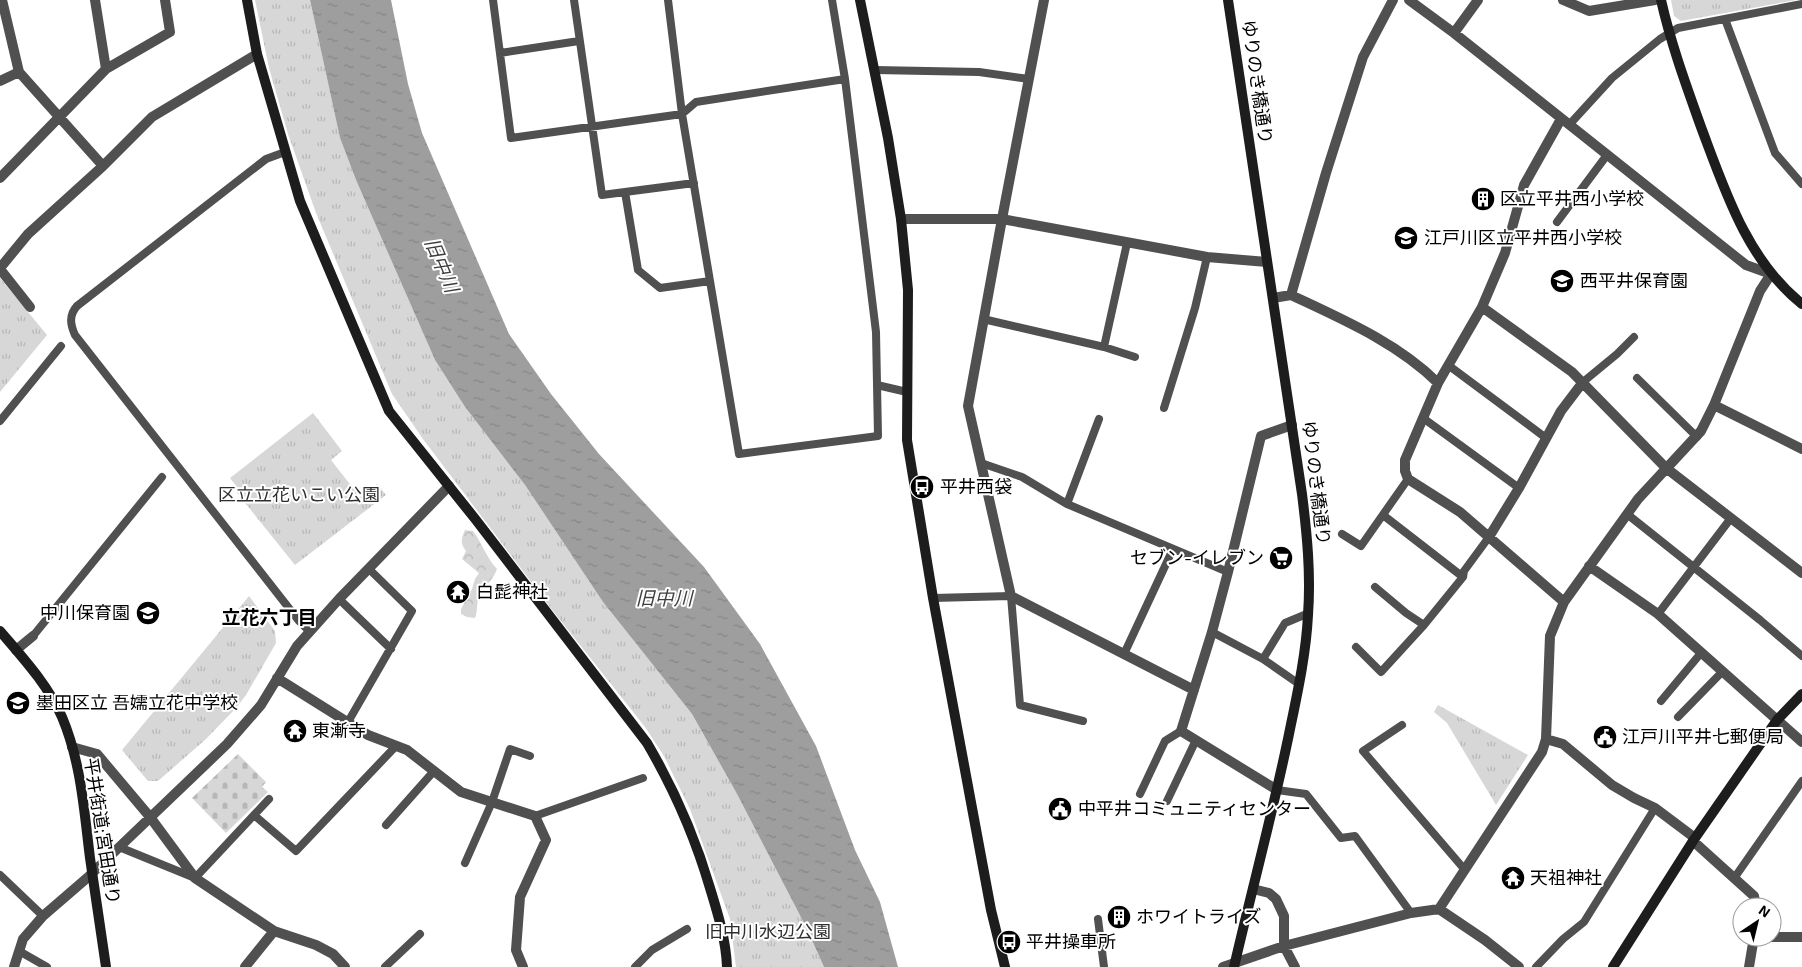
<svg xmlns="http://www.w3.org/2000/svg" width="1802" height="967" font-family="'Exo 2','Noto Sans JP',sans-serif">
  <style>
    .grass { fill: url(#grass-tufts) }
    .forest { fill: url(#forest-crowns) }
    .cemetery { fill: url(#cemetery-stones) }
    .water { fill: url(#water-ripples) }
    .lines { fill: none; stroke-linecap: round; stroke-linejoin: round }
    .lane { stroke: #505050; stroke-width: 8 }
    .street { stroke: #505050; stroke-width: 10 }
    .secondary { stroke: #1d1d1d; stroke-width: 10 }
    .labels { text-anchor: middle; stroke-width: 4; stroke-linejoin: round; paint-order: stroke }
    .street-label { font-size: 18px; fill: #000; stroke: #fff }
    .poi-label { font-size: 18px; fill: #000; stroke: #fff; text-anchor: start }
    .park-label { font-size: 18px; fill: #2e2e2e; stroke: #fff }
    .water-label { font-size: 19px; font-style: italic; fill: #3f3f3f; stroke: #fff }
    .neighbourhood-label { font-size: 19px; font-weight: bold; fill: #000; stroke: #fff }
  </style>
  <defs>
    <pattern id="grass-tufts" width="24" height="20" patternUnits="userSpaceOnUse" patternTransform="scale(1.25)"><rect width="24" height="20" fill="#d7d7d7"/><path d="M3 7l-1-3M5 7V3M7 7l1-3M15 17l-1-3M17 17v-4M19 17l1-3" fill="none" stroke="#b7b7b7"/></pattern>
    <pattern id="forest-crowns" width="20" height="18" patternUnits="userSpaceOnUse" patternTransform="scale(1.25)"><rect width="20" height="18" fill="#d7d7d7"/><path d="M2 6a3 3 0 1 1 6 0M12 15a3 3 0 1 1 6 0" fill="none" stroke="#b7b7b7"/></pattern>
    <pattern id="cemetery-stones" width="16" height="16" patternUnits="userSpaceOnUse" patternTransform="scale(1.25)"><rect width="16" height="16" fill="#d7d7d7"/><path d="M2 7V4a2 2 0 0 1 4 0v3zM10 15v-3a2 2 0 0 1 4 0v3z" fill="#b7b7b7"/></pattern>
    <pattern id="water-ripples" width="26" height="14" patternUnits="userSpaceOnUse" patternTransform="scale(1.25)"><rect width="26" height="14" fill="#9e9e9e"/><path d="M2 4q2-2 4 0t4 0M15 11q2-2 4 0t4 0" fill="none" stroke="#868686"/></pattern>
  </defs>
  <rect width="100%" height="100%" fill="#fff"/>
  <path class="grass" d="M 255,0 L 310,0 L 340,138 L 356,180 L 435,360 L 465,407 L 525,485 L 603,602 L 692,714 L 737,794 L 806,927 L 824,967 L 736,967 L 730,919 L 690,809 L 664,756 L 645,727 L 553,611 L 423,439 L 392,394 L 316,213 L 288,134 L 269,68 Z
    M 1671,0 L 1796,0 L 1681,21 L 1674,16 Z
    M 0,278 L 47,335 L 0,392 Z
    M 313,413 L 342,451 L 331,460 L 360,497 L 377,484 L 386,495 L 295,565 L 234,489 L 237,487 L 230,478 Z
    M 249,596 L 275,631 L 276,643 L 246,695 L 236,708 L 206,739 L 158,781 L 148,781 L 122,750 Z
    M 1438,705 L 1528,755 L 1496,805 L 1447,723 L 1434,712 Z"/>
  <path class="forest" d="M 465,530 L 473,531 C 482,543 486,557 497,569 C 495,577 484,587 479,597 C 476,604 478,611 475,618 L 467,617 L 461,614 L 461,609 L 472,589 L 475,579 L 479,573 L 462,559 L 466,551 C 460,543 461,539 465,530 Z"/>
  <path class="cemetery" d="M 238,754 L 266,782 L 262,787 L 268,792 L 226,833 L 192,798 Z"/>
  <path class="water" d="M 310,0 L 391,0 L 408,84 L 422,133 L 509,334 L 551,394 L 599,454 L 704,567 L 760,644 L 816,746 L 855,850 L 880,902 L 898,967 L 824,967 L 806,927 L 737,794 L 692,714 L 603,602 L 525,485 L 465,407 L 435,360 L 356,180 L 340,138 Z"/>
  <g class="lines">
    <path class="lane" d="M 493,0 L 511,138 L 682,114 L 696,102 L 845,79
      M 574,0 L 602,195 L 625,192 L 638,270 L 660,288 L 710,281
      M 668,0 L 682,114 L 739,454 L 878,436 L 876,332 L 845,79 L 832,0
      M 1725,19 L 1775,153 L 1802,184
      M 500,53 L 579,41
      M 875,70 L 979,72 L 1029,79
      M 1569,125 L 1612,78 L 1660,39 L 1678,28 L 1802,4
      M 285,152 L 266,159 L 77,306 C 69,315 70,324 75,335 L 299,621 L 310,632
      M 625,192 L 694,183
      M 1557,222 L 1607,155
      M 983,319 L 1104,347 L 1127,243
      M 1104,347 L 1135,357
      M 1448,365 L 1546,438
      M 1637,378 L 1697,437
      M 1583,382 L 1617,354 L 1634,337
      M 877,385 L 907,392
      M 1164,408 L 1195,308 L 1207,257
      M 1423,418 L 1519,488
      M 0,421 L 61,346
      M 981,463 L 1022,477 L 1067,504 L 1228,572
      M 1067,504 L 1099,419
      M 1627,514 L 1760,620 L 1802,656
      M 1383,515 L 1463,577
      M 1342,534 L 1361,546 L 1408,479
      M 1375,587 L 1406,613 L 1424,625
      M 933,598 L 1011,596 L 1020,705 L 1083,721
      M 339,599 L 391,649
      M 1658,614 L 1731,518
      M 1212,632 L 1263,659 L 1299,684
      M 33,636 L 162,477
      M 1356,647 L 1381,672 L 1424,625 L 1463,577 L 1464,571 L 1489,537
      M 1124,654 L 1173,549
      M 1263,659 L 1285,623 L 1309,613
      M 1661,701 L 1701,653
      M 1678,717 L 1722,672
      M 348,722 L 412,611 L 369,569
      M 1402,725 L 1363,751 L 1465,870
      M 1277,790 L 1306,794 L 1341,838 L 1355,836 L 1411,913
      M 1140,794 L 1165,741 L 1181,731
      M 1167,801 L 1196,740
      M 254,815 L 296,851 L 396,746
      M 535,816 L 643,778
      M 386,825 L 434,771
      M 119,847 L 195,878 L 269,799
      M 465,863 L 492,802 L 510,749 L 530,756
      M 0,875 L 43,916
      M 1735,877 L 1802,781
      M 1098,919 L 1104,967
      M 19,951 L 47,967
      M 385,967 L 420,934
      M 635,967 L 652,950 L 687,929
      M 1536,967 L 1563,939 L 1584,922 L 1655,808"/>
    <path class="street" d="M 95,0 L 106,69
      M 1044,0 L 1002,219 L 1207,257 L 1267,262
      M 1409,0 L 1454,33 L 1746,265 L 1771,274 L 1760,291 L 1714,405 L 1701,431 L 1638,499 L 1564,602 L 1550,636 L 1546,739 L 1542,752 L 1439,909
      M 1563,0 L 1589,11 L 1655,0
      M 1454,33 L 1478,0
      M 19,72 L 103,166
      M 0,81 L 19,72 L 2,0
      M 1561,119 L 1524,185 L 1505,253 L 1482,307 L 1438,383 L 1405,460 L 1405,471 L 1408,479 L 1460,512 L 1564,602
      M 0,178 L 106,69 L 170,32 L 165,0
      M 901,219 L 1002,219 L 968,406 L 1011,596 L 1194,690
      M 0,268 L 28,234 L 103,166 L 152,117 L 257,54
      M 0,269 L 30,307
      M 1291,295 C 1342,319 1398,343 1438,383
      M 1273,298 L 1291,295 L 1326,173 L 1363,57 L 1393,0
      M 1482,307 L 1572,372 L 1666,468 L 1802,573
      M 1714,405 L 1802,449
      M 1489,537 L 1519,488 L 1561,411 L 1583,382
      M 1589,566 L 1658,614 L 1802,742
      M 16,650 L 33,636
      M 277,678 L 368,735 L 407,750 L 461,792 L 535,816 L 546,840 L 520,897 L 516,950 L 523,967
      M 1546,739 L 1563,744 L 1612,785 L 1634,798 L 1655,808 L 1695,838
      M 72,747 L 97,754 L 150,817 L 195,878 L 274,931 L 316,945 L 333,954 L 345,967
      M 1277,790 L 1181,731 L 1212,632 L 1228,572 L 1261,436 L 1292,425
      M 1693,841 L 1754,896 L 1756,907
      M 1253,889 L 1269,893 L 1276,899 L 1284,916 L 1284,946 L 1295,967
      M 1754,937 L 1802,937
      M 14,967 L 23,939 L 43,916 L 87,878 L 227,744 L 261,705 L 297,646 L 339,599 L 449,486
      M 245,967 L 274,931
      M 1223,967 L 1284,946 L 1411,913 L 1439,909 L 1485,940 L 1519,967
      M 1749,967 L 1754,937"/>
    <path class="secondary" d="M 247,0 L 257,54 L 300,201 L 389,411 L 476,520 L 647,743 C 674,789 695,837 710,888 C 718,914 726,940 727,967
      M 860,0 L 888,138 L 901,219 L 908,290 L 907,440 L 933,598 L 991,910 L 1005,967
      M 1228,0 L 1302,494 C 1307,534 1311,574 1308,615 C 1306,655 1297,695 1289,734 C 1273,812 1252,889 1234,967
      M 1661,0 C 1671,44 1686,85 1701,127 C 1725,191 1747,260 1802,304
      M 0,631 C 23,658 48,685 62,717 C 81,762 84,810 90,858 C 95,894 101,931 106,967
      M 1613,967 L 1693,841 L 1777,720 L 1802,694"/>
  </g>
  <defs>
    <g id="building-disc" transform="scale(1.25)"><circle r="9.5" fill="#000" stroke="#fff"/><path d="M-4-6H4V6H1V3H-1V6H-4ZM-2.5-4.3h1.7v1.8h-1.7ZM.8-4.3h1.7v1.8H.8ZM-2.5-1h1.7V.8h-1.7ZM.8-1h1.7V.8H.8Z" fill="#fff"/></g>
    <g id="school-disc" transform="scale(1.25)"><circle r="9.5" fill="#000" stroke="#fff"/><path d="M0-5L7-2L0 1L-7-2ZM-4 1L0 2.5L4 1V4Q0 6-4 4Z" fill="#fff"/></g>
    <g id="bus-disc" transform="scale(1.25)"><circle r="9.5" fill="#000" stroke="#fff"/><path d="M-5-6H5V4H4V6H2V4H-2V6H-4V4H-5ZM-3.5-4V0h7V-4ZM-3.5 1.2v1.5H-2V1.2ZM2 1.2v1.5H3.5V1.2Z" fill="#fff"/></g>
    <g id="supermarket-disc" transform="scale(1.25)"><circle r="9.5" fill="#000" stroke="#fff"/><path d="M-6-5.5h2.5l.6 2H6L4.5 2H-2.5L-4.4-4H-6ZM-1.5 3.2a1.3 1.3 0 1 0 .1 0ZM3 3.2a1.3 1.3 0 1 0 .1 0Z" fill="#fff"/></g>
    <g id="temple-disc" transform="scale(1.25)"><circle r="9.5" fill="#000" stroke="#fff"/><path d="M0-6L5-2H3V0L6.5 2.5H4V6H1.5V3h-3V6H-4V2.5H-6.5L-3 0V-2H-5Z" fill="#fff"/></g>
    <g id="civic-disc" transform="scale(1.25)"><circle r="9.5" fill="#000" stroke="#fff"/><path d="M-.6-6.5H3V-4.5H.6V-3L4-1V1h2V6H-6V1h2V-1L-.6-3ZM-1.2 2.5V6h2.4V2.5Z" fill="#fff"/></g>
  </defs>
  <g fill-rule="evenodd">
    <use href="#building-disc" x="1483" y="199"/>
    <use href="#school-disc" x="1406" y="238"/>
    <use href="#school-disc" x="1562" y="281"/>
    <use href="#bus-disc" x="922" y="487"/>
    <use href="#supermarket-disc" x="1281" y="558"/>
    <use href="#temple-disc" x="458" y="592"/>
    <use href="#school-disc" x="148" y="613"/>
    <use href="#school-disc" x="18" y="703"/>
    <use href="#temple-disc" x="295" y="731"/>
    <use href="#civic-disc" x="1605" y="737"/>
    <use href="#civic-disc" x="1060" y="809"/>
    <use href="#temple-disc" x="1513" y="878"/>
    <use href="#building-disc" x="1119" y="917"/>
    <use href="#bus-disc" x="1009" y="942"/>
  </g>
  <g class="labels">
    <g class="street-label">
      <text transform="translate(1257 82) rotate(82)" y="6">ゆりのき橋通り</text>
      <text transform="translate(1316 483) rotate(83)" y="6">ゆりのき橋通り</text>
      <text transform="translate(102 831) rotate(81)" y="6">平井街道;宮田通り</text>
    </g>
    <g class="poi-label">
      <text x="1500" y="205">区立平井西小学校</text>
      <text x="1424" y="244">江戸川区立平井西小学校</text>
      <text x="1580" y="287">西平井保育園</text>
      <text x="940" y="493">平井西袋</text>
      <text x="1264" y="564" text-anchor="end">セブン-イレブン</text>
      <text x="476" y="598">白髭神社</text>
      <text x="130" y="619" text-anchor="end">中川保育園</text>
      <text x="36" y="709">墨田区立 吾嬬立花中学校</text>
      <text x="312" y="737">東漸寺</text>
      <text x="1622" y="743">江戸川平井七郵便局</text>
      <text x="1078" y="815">中平井コミュニティセンター</text>
      <text x="1530" y="884">天祖神社</text>
      <text x="1136" y="923">ホワイトライズ</text>
      <text x="1026" y="948">平井操車所</text>
    </g>
    <g class="park-label">
      <text x="299" y="501">区立立花いこい公園</text>
      <text x="768" y="938">旧中川水辺公園</text>
    </g>
    <g class="water-label">
      <text transform="translate(442 265) rotate(67)" y="7">旧中川</text>
      <text x="664" y="605">旧中川</text>
    </g>
    <g class="neighbourhood-label">
      <text x="269" y="624">立花六丁目</text>
    </g>
  </g>
  <g transform="translate(1757 922) rotate(35)"><circle r="24" fill="#ffffff" stroke="#999999"/>
  <path d="M0-4L9 19L0 12L-9 19Z" fill="#000000"/>
  <text y="-8" font-size="14" font-weight="bold" text-anchor="middle" fill="#000000">N</text>
  </g>
</svg>
